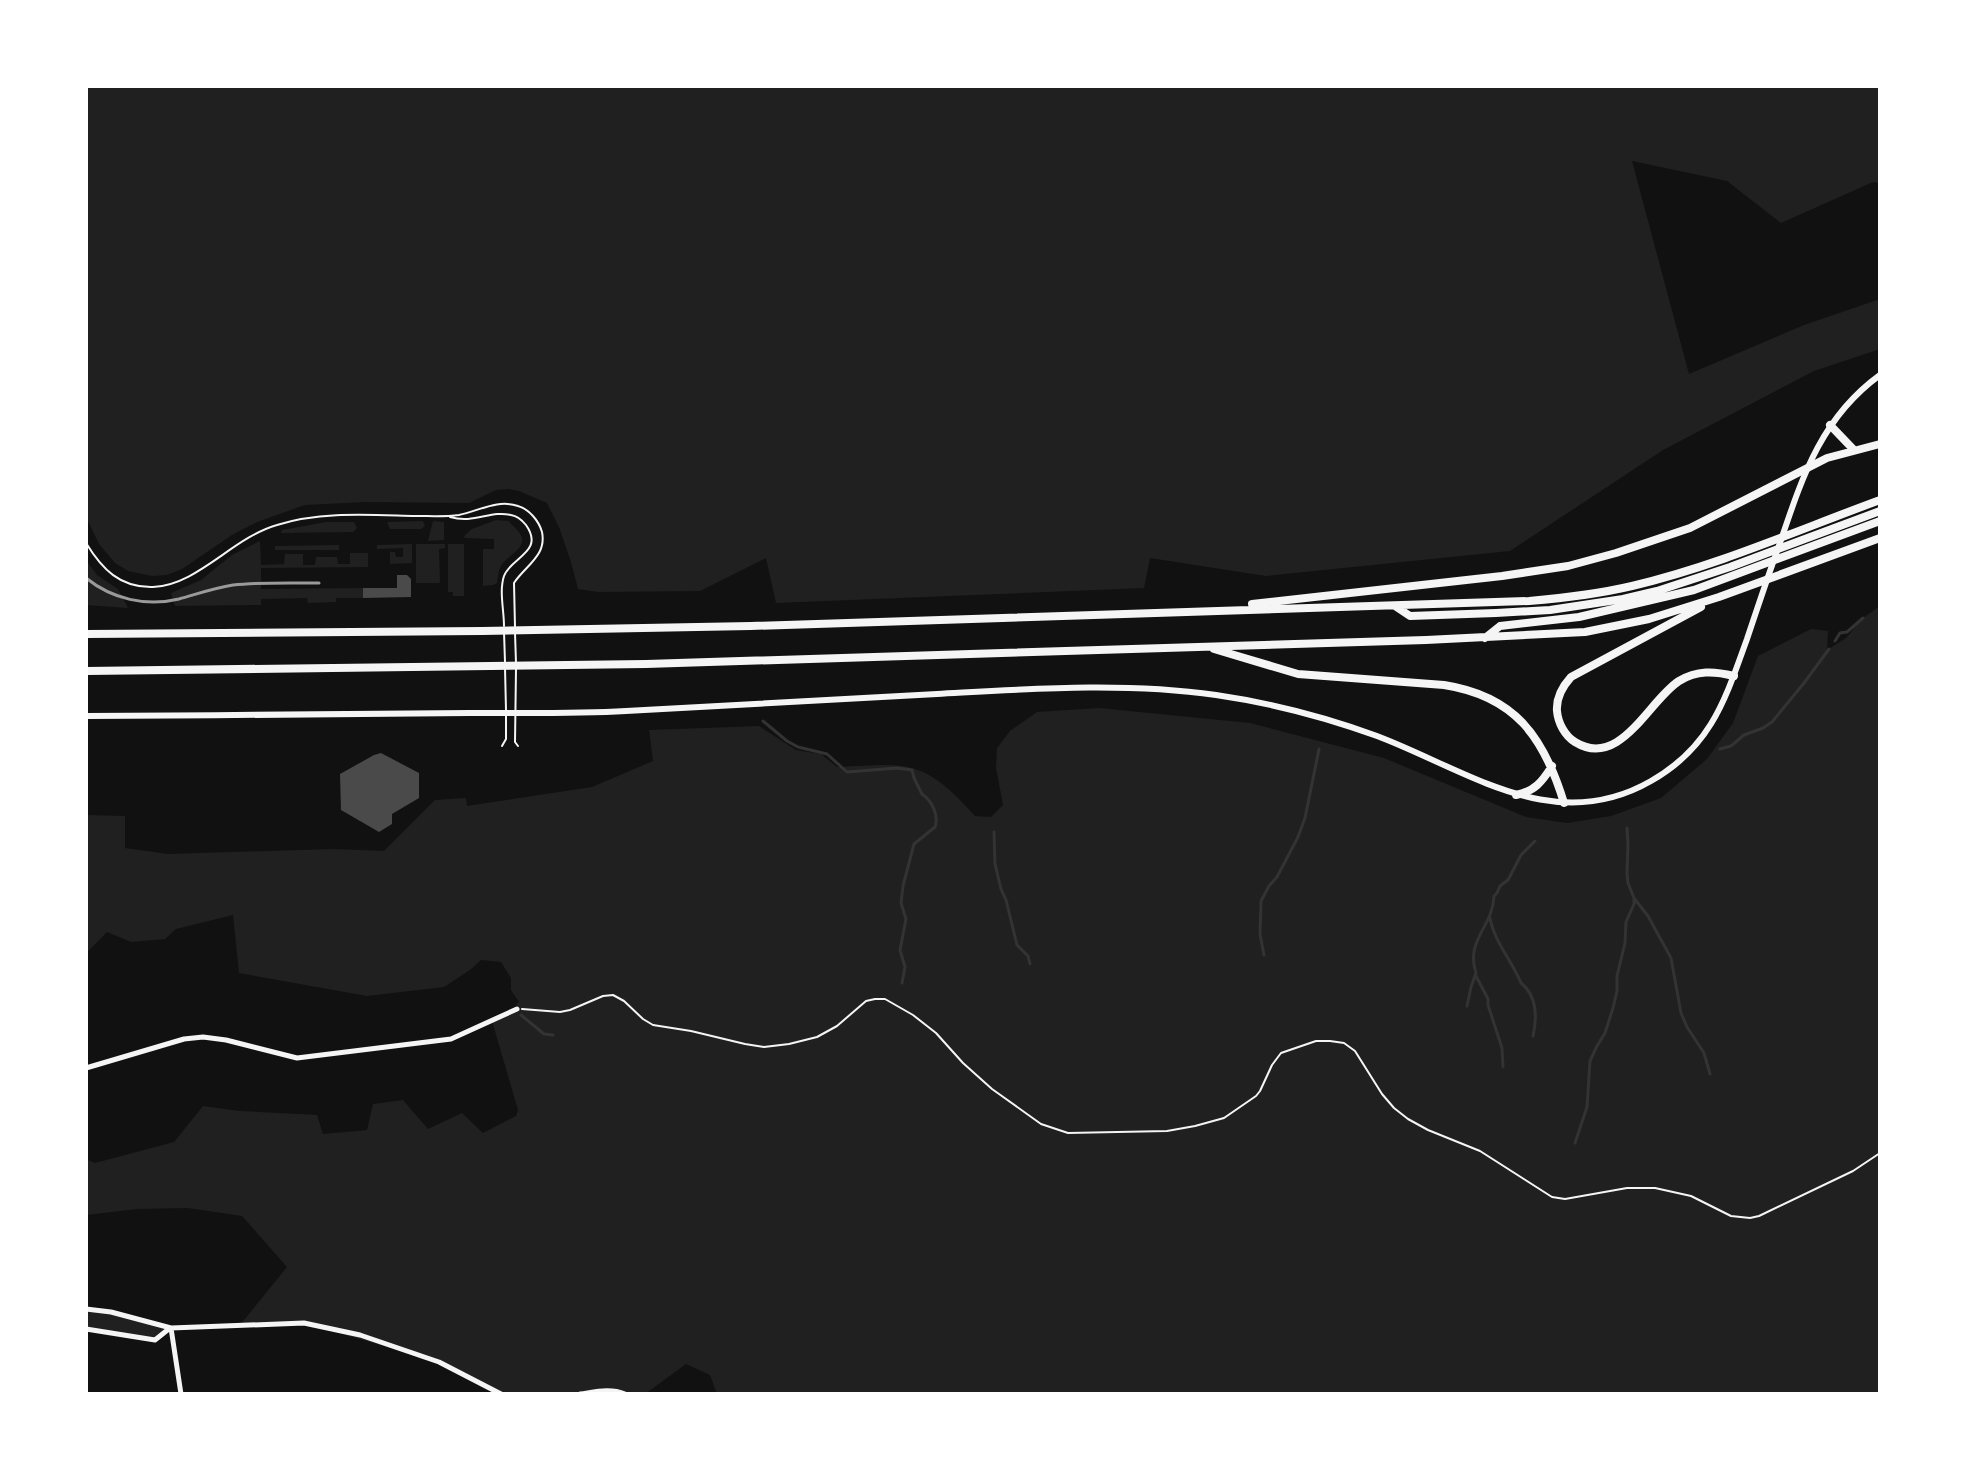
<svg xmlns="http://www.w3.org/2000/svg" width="1966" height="1480" font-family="'Archivo Narrow',sans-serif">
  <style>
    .green { fill: #202020 }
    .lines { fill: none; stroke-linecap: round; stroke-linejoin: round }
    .stream { stroke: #333; stroke-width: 3 }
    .building { fill: #4a4a4a }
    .path { stroke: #f5f5f5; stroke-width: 2 }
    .service { stroke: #f5f5f5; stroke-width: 2 }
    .minor { stroke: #f5f5f5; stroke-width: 5 }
    .secondary { stroke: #f5f5f5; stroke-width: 6 }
    .motorway { stroke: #f5f5f5; stroke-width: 8 }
    .rail { stroke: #9a9a9a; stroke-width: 3 }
  </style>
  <rect width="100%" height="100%" fill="#111"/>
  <path class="green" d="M 86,86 L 1880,86 L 1880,183 L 1873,182 L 1781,223 L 1727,181 L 1632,161 L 1689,374 L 1804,325 L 1880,299 L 1880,349 L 1814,371 L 1663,450 L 1510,551 L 1266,576 L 1150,558 L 1144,588 L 776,603 L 766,558 L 700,591 L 598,592 L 578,589 L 571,562 L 559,527 L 547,503 L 519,491 L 509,489 L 496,490 L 469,503 L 364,502 L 305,505 L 257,522 L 232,535 L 182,569 L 167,575 L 152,576 L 128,571 L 115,563 L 99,544 L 86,517 Z
    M 496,520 L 509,521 C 511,525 515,527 518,531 C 531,546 510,554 503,563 C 498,569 498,576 497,583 L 493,585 L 483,586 L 483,549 L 494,549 L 494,539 L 464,538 L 465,535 L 472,529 Z
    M 423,521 L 425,526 L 421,529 L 390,529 L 387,522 Z
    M 433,521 L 444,522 L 444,540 L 428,541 Z
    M 326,522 L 354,522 L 357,528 L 353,532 L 281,533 L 282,530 Z
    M 260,541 L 261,565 L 284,564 L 285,554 L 303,554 L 303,565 L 315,565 L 316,557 L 337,557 L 338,564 L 350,564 L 350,553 L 368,553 L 368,567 L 261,568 L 261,589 L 363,588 L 363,598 L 336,598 L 336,602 L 308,603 L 307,598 L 261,599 L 261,605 L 175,606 L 171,593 L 201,580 L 232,555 Z
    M 412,544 L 412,563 L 390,564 L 390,552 L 395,552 L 396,557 L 403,557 L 403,548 L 377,549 L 377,545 Z
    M 416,544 L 445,544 L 445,548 L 439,549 L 440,583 L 416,583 Z
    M 448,544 L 464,544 L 464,596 L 453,596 L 453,592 L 448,592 Z
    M 339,545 L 339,550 L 275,550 L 275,546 Z
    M 86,560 L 97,575 L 118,589 L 128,608 L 86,605 Z
    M 1880,606 L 1880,1394 L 717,1394 L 710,1375 L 686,1364 L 645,1394 L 625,1394 L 620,1392 L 580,1394 L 501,1394 L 439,1362 L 304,1323 L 240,1325 L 287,1267 L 242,1216 L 188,1208 L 138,1209 L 86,1215 L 86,1159 L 95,1163 L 174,1142 L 203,1106 L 239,1111 L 317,1115 L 323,1134 L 367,1130 L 373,1104 L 403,1100 L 428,1129 L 462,1113 L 483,1133 L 516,1116 L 518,1110 L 492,1021 L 518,1007 L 516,1004 L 519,1002 L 511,990 L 511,978 L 501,962 L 481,960 L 470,970 L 444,987 L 367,996 L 239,973 L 233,915 L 176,929 L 165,939 L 131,942 L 107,932 L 86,953 L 86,815 L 125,816 L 125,848 L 168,854 L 333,849 L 384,851 L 435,800 L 466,798 L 467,806 L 592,787 L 653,761 L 649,730 L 759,726 L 796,750 L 821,754 L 837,767 C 909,763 924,759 975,816 L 991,817 L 1003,805 L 996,768 L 997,748 L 1010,731 L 1037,712 L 1099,708 L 1250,723 L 1384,758 L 1526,817 L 1567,823 L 1611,816 L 1661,798 L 1707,759 L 1733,723 L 1758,656 L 1811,629 L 1828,631 L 1827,650 L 1846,638 L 1863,618 Z
    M 86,1309 L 171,1328 L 155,1340 L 86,1329 Z"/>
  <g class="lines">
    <path class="stream" d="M 1835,641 L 1840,633 L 1847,632 L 1863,618
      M 763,721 L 787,741 L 798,747 L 827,754 L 847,772 L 897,768 L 912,770 L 914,778 L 922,794 C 932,801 939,815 935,827 L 914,844 L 903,886 L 901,903 L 906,919 L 900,950 L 905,967 L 902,983
      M 1720,749 L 1731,746 L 1744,735 L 1763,728 L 1772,722 L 1804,683 L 1829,649
      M 994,832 L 995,864 L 1001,889 L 1006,900 L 1017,945 L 1028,956 L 1030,964
      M 1634,898 L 1648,916 L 1671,958 L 1681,1013 L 1687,1027 L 1704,1053 L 1710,1074
      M 1490,918 C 1494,941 1512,961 1521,983 C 1537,996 1537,1018 1533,1036
      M 1264,955 L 1260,934 L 1261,901 L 1269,886 L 1277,877 L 1298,837 L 1305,818 L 1319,749
      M 1476,976 L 1488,999 L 1488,1005 L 1502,1048 L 1503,1067
      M 1467,1006 L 1471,987 L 1476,973 C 1465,940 1493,927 1494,896 L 1497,893 L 1500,886 L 1508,880 L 1521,855 L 1535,841
      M 521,1015 L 544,1034 L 553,1035
      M 1575,1143 L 1587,1107 L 1590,1061 L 1597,1046 L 1605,1033 L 1613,1008 L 1617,991 L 1617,976 L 1625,943 L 1626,922 L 1634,904 L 1634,898 L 1628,883 L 1627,874 L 1628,844 L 1627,828"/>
  </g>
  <path class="building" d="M 397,575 L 407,575 L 411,579 L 411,597 L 363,598 L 363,588 L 397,588 Z
    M 381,753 L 419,773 L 419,798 L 392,814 L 392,824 L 379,832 L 341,810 L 340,774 L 374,755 Z"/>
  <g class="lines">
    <path class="path" d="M 522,1009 L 560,1012 L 570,1010 L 603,996 L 613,995 L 624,1001 L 643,1019 L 653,1025 L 691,1031 L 745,1044 L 764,1047 L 789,1044 L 817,1037 L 837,1026 L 866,1001 L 875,999 L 885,999 L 913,1015 L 936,1033 L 963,1063 L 992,1089 L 1041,1124 L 1068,1133 L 1167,1131 L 1195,1126 L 1224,1118 L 1256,1096 L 1260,1091 L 1272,1065 L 1281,1053 L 1316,1041 L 1330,1041 L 1344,1043 L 1355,1051 L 1382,1094 L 1394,1108 L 1408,1119 L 1428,1130 L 1480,1151 L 1552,1197 L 1565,1199 L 1627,1188 L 1655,1188 L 1691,1196 L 1731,1216 L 1750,1218 L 1759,1216 L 1853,1171 L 1880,1153"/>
    <path class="service" d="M 450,517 C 474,524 491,510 511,515 C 517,516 522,520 526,525 C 545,552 511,557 504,576 C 499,591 504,610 504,626
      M 86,543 C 102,569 120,588 153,587 C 198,585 232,538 277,525 C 321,511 371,515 416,516 C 430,516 445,517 459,515 C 479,511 497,499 518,506 C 529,509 539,521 542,532 C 547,556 525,566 514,583 L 515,627
      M 504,632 L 505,662
      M 515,633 L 516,663
      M 505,668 L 506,710
      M 516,669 L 515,742 L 518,746
      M 502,746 L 506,739 L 506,716"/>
    <path class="minor" d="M 86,1068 L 184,1039 L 203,1037 L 226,1040 L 297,1058 L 451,1039 L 517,1009
      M 86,1309 L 111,1312 L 171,1328 L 304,1323 L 360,1335 L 439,1362 L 501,1394
      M 171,1328 L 181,1394
      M 86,1329 L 155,1340 L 170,1328
      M 580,1394 C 595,1392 610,1388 625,1394"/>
    <path class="secondary" d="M 86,716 C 214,715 342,715 470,713 C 522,713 574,714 626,711 C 729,705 833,700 937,694 C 1030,689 1123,682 1216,695 C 1271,703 1325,717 1377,736 C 1467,770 1554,837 1651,781 C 1711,747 1725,700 1747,639 C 1758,606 1769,573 1781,540 C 1803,475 1822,417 1880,375"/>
    <path class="motorway" d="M 1830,425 L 1853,449
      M 1252,604 L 1502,576 L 1568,566 L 1616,553 L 1690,528 L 1827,458 L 1880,444
      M 1395,606 L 1410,616 L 1496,613 L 1550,610 L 1623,599 L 1657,591 L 1730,567 L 1880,511
      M 1701,607 L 1571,677 C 1562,687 1556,698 1557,711 C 1558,723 1565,736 1575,742 C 1620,770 1649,700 1679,681 C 1697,670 1714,671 1734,676
      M 86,634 L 482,631 L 751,626 L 1529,601 C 1564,598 1598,594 1632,586 C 1717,566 1798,530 1880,500
      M 1485,638 L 1500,626 L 1579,617 L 1694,590 L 1880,521
      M 1214,649 L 1298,674 L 1444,685 C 1515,696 1544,737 1564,803
      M 86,671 L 646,664 L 1426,640 L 1585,632 L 1649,619 L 1719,597 L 1880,538
      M 1516,795 C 1535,791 1542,782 1552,766"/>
    <path class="rail" d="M 86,578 C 112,599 146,607 179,599 C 197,594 214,588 233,585 C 261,582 290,583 319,583"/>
  </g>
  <rect width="1966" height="1480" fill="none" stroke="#ffffff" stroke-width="176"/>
</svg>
